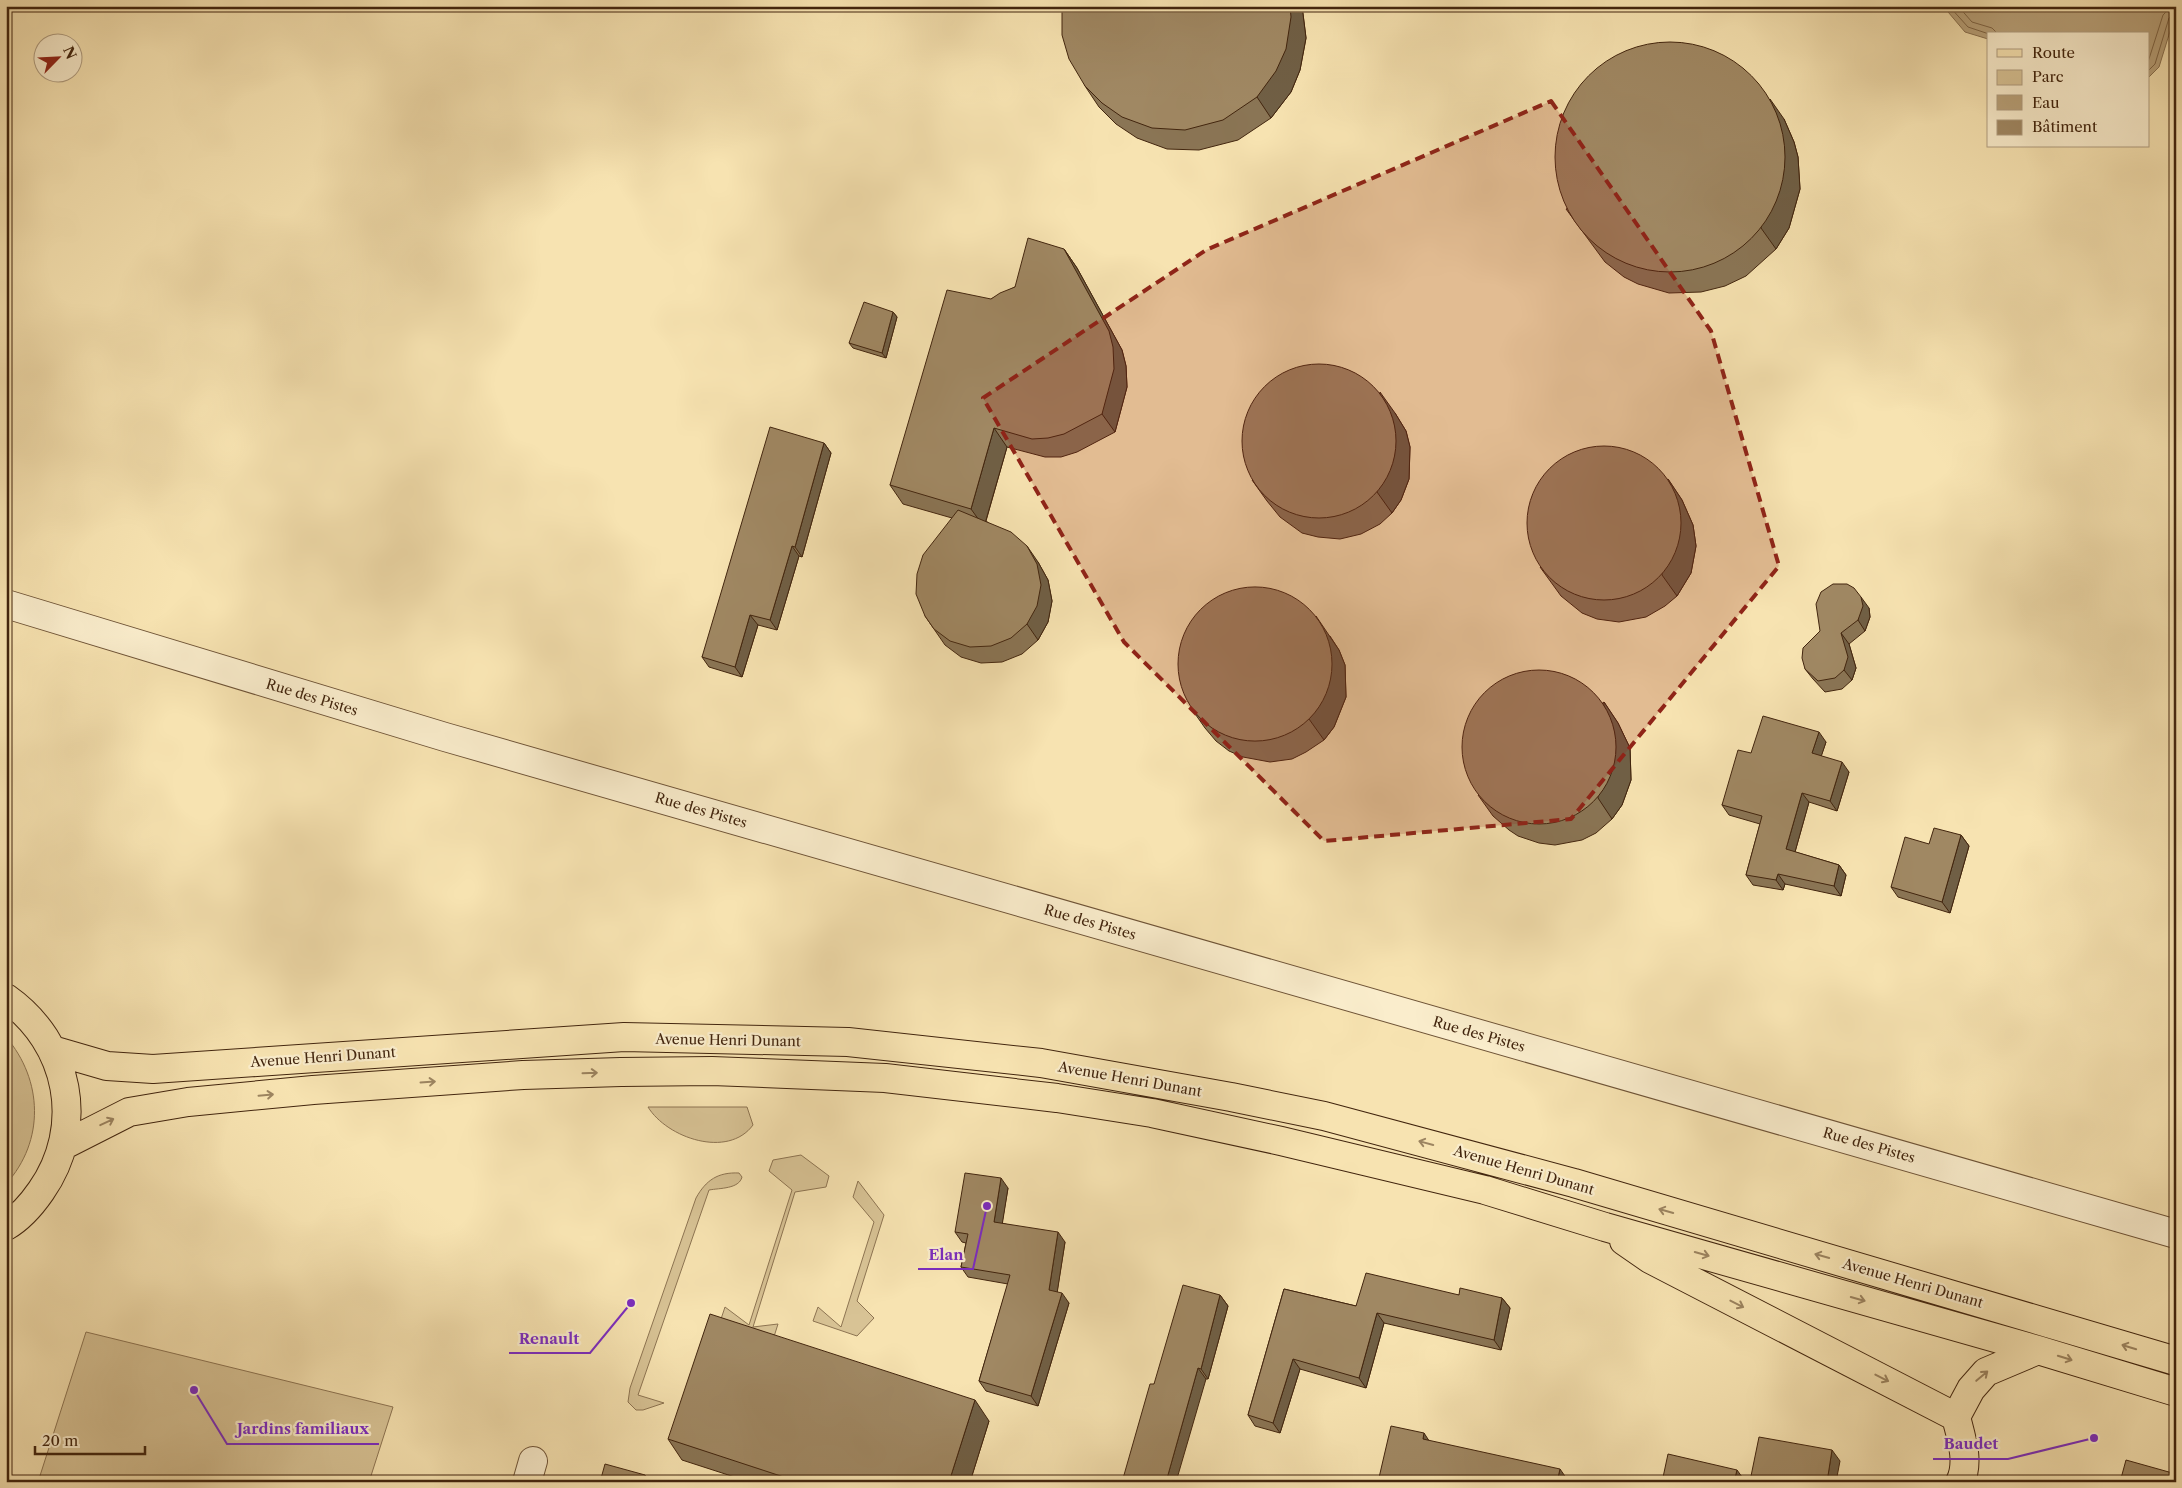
<svg xmlns="http://www.w3.org/2000/svg" width="2182" height="1488" font-family="'Libre Caslon Text',serif">
  <style>
    .green { fill: #d8c395; stroke: #8d7452 }
    .water { fill: #b9a27a; stroke: #89704f }
    .lines { fill: none; stroke-linecap: round; stroke-linejoin: round }
    .shore { stroke: #7e6444; stroke-width: 1 }
    .minor-casing { stroke: #6f5437; stroke-width: 30 }
    .major-casing { stroke: #42250e; stroke-width: 30 }
    .minor { stroke: #faedcc; stroke-width: 28 }
    .major { stroke: #f7e3b1; stroke-width: 28 }
    .wall { fill: #8a7555; stroke: #42250e }
    .shaded-wall { fill: #705f45; stroke: #42250e }
    .building { fill: #a08863; stroke: #42250e }
    .oneway { stroke: #9c8460 }
    .marked { fill: #8f2418; fill-opacity: 0.2; stroke: #8f2418; stroke-width: 4; stroke-dasharray: 10 6; stroke-linejoin: round }
    .labels { text-anchor: middle; stroke-width: 4.5; stroke-linejoin: round; paint-order: stroke }
    .street-label { font-size: 14px; fill: #42250e; stroke: #faedcc }
    .leader { fill: none; stroke: #7b2cbf; stroke-width: 2 }
    .callout-dot { fill: #7b2cbf; stroke: #faedcc; stroke-width: 2 }
    .callout-label { font-size: 15px; text-anchor: middle; font-weight: bold; fill: #7b2cbf; stroke: #faedcc; stroke-width: 4.5; stroke-linejoin: round; paint-order: stroke }
  </style>
  <rect width="100%" height="100%" fill="#f7e3b1"/>
  <filter id="stains"><feTurbulence type="fractalNoise" baseFrequency=".004" numOctaves="4"/><feColorMatrix values="0 0 0 0 .2 0 0 0 0 .09 0 0 0 0 .02 0 0 0 .5 -.17"/></filter>
  <radialGradient id="worn" r=".72"><stop offset=".6" stop-color="#630" stop-opacity="0"/><stop offset="1" stop-color="#630" stop-opacity=".3"/></radialGradient>
  <path class="green" d="M 6,1037 C 43,1080 45,1141 6,1184 Z
    M 648,1107 L 747,1107 L 753,1125 C 728,1159 667,1138 648,1107 Z
    M 801,1155 L 829,1176 L 826,1187 L 795,1192 L 753,1327 L 778,1324 L 772,1343 L 718,1328 L 725,1307 L 749,1325 L 792,1190 L 769,1171 L 773,1160 Z
    M 739,1173 L 742,1177 C 739,1189 720,1188 709,1190 L 638,1395 L 664,1403 L 643,1410 L 636,1410 L 628,1402 L 630,1388 L 696,1198 C 706,1180 718,1172 739,1173 Z
    M 858,1181 L 884,1215 L 857,1301 L 874,1318 L 857,1336 L 813,1321 L 818,1307 L 841,1327 L 874,1222 L 853,1197 Z
    M 86,1332 L 393,1407 L 369,1482 L 38,1482 Z"/>
  <path class="water" d="M 1943,6 L 2176,6 L 2176,12 L 2159,67 L 2148,78 L 2148,34 L 1988,34 L 1988,39 L 1965,32 Z"/>
  <g class="lines">
    <path class="shore" d="M 1949,6 L 1968,27 L 1989,34
      M 1958,6 L 1972,22 L 1992,28 L 1998,34
      M 2148,62 L 2163,15 L 2168,10 L 2176,8
      M 2148,71 L 2155,64 L 2169,18 L 2176,14"/>
    <g class="minor-casing">
      <path id="minor" d="M 6,604 L 445,737 L 2176,1234
        M 527,1482 L 533,1461"/>
    </g>
    <g class="major-casing">
      <path id="major" d="M 6,998 C 70,1043 86,1127 41,1191 C 32,1204 20,1218 6,1226
        M 52,1050 L 107,1066 L 153,1069 L 624,1037 L 848,1042 L 1041,1063 L 1231,1097 L 1324,1116 L 1574,1183 L 2176,1361
        M 64,1145 L 129,1112 L 188,1102 L 313,1090 L 523,1075 L 621,1072 L 712,1071 L 885,1078 L 1057,1098 L 1152,1113 L 1281,1141 L 1485,1190 L 1605,1227 L 2038,1350 L 2176,1392
        M 1624,1241 L 1650,1259 L 1956,1417
        M 1960,1482 C 1970,1462 1961,1437 1956,1417 L 1971,1389 L 1986,1372 L 2038,1350"/>
    </g>
    <use href="#minor" class="minor"/>
    <use href="#major" class="major"/>
  </g>
  <path class="wall" d="M 1062,6 L 1302,6 L 1306,38 L 1300,70 L 1291,92 L 1271,118 L 1238,140 L 1199,150 L 1167,149 L 1137,138 L 1116,124 L 1099,107 L 1085,86 Z
    M 1784,119 L 1794,142 L 1798,157 L 1800,189 L 1789,228 L 1776,249 L 1746,276 L 1725,286 L 1701,292 L 1669,293 L 1638,284 L 1624,277 L 1605,262 L 1566,209 Z
    M 1064,249 L 1077,268 L 1122,350 L 1126,366 L 1127,387 L 1115,432 L 1077,452 L 1061,457 L 1045,457 L 1007,447 L 986,521 L 1038,562 L 1048,580 L 1052,601 L 1048,622 L 1038,640 L 1022,654 L 1002,662 L 981,663 L 961,657 L 945,645 L 925,616 L 952,518 L 903,504 L 890,485 L 991,299 L 1015,287 Z
    M 893,312 L 897,317 L 886,358 L 853,348 L 849,343 Z
    M 1395,413 L 1406,431 L 1410,447 L 1409,479 L 1401,500 L 1392,513 L 1380,524 L 1361,534 L 1340,539 L 1318,537 L 1302,533 L 1280,517 L 1267,501 L 1252,480 Z
    M 824,443 L 831,453 L 802,557 L 799,556 L 777,630 L 758,625 L 742,677 L 709,667 L 702,657 Z
    M 1668,479 L 1682,500 L 1693,525 L 1696,546 L 1691,573 L 1677,596 L 1665,606 L 1646,617 L 1619,622 L 1597,619 L 1582,613 L 1561,596 L 1540,567 Z
    M 1869,608 L 1870,617 L 1865,631 L 1849,644 L 1856,668 L 1852,680 L 1842,689 L 1825,692 L 1813,679 L 1805,669 L 1820,631 Z
    M 1330,636 L 1339,650 L 1345,665 L 1346,697 L 1334,727 L 1324,740 L 1306,752 L 1292,759 L 1270,762 L 1243,757 L 1229,751 L 1216,741 L 1205,728 L 1191,708 Z
    M 1604,702 L 1618,723 L 1630,748 L 1631,780 L 1622,805 L 1612,819 L 1596,833 L 1582,840 L 1555,845 L 1539,843 L 1518,836 L 1509,830 L 1493,816 L 1478,795 Z
    M 1826,742 L 1821,756 L 1849,772 L 1837,811 L 1809,802 L 1795,852 L 1839,865 L 1846,875 L 1841,896 L 1785,884 L 1783,890 L 1753,885 L 1746,875 L 1760,824 L 1729,815 L 1722,805 L 1751,753 Z
    M 1961,835 L 1969,846 L 1950,913 L 1898,897 L 1891,887 Z
    M 1008,1188 L 1002,1223 L 1065,1242 L 1057,1292 L 1069,1303 L 1038,1406 L 986,1391 L 979,1381 L 1008,1284 L 968,1277 L 961,1267 L 966,1243 L 962,1242 L 955,1232 Z
    M 1284,1289 L 1356,1306 L 1459,1295 L 1502,1298 L 1510,1308 L 1501,1350 L 1384,1323 L 1366,1388 L 1300,1369 L 1280,1433 L 1255,1426 L 1248,1415 Z
    M 1220,1295 L 1228,1306 L 1208,1379 L 1206,1379 L 1154,1384 Z
    M 989,1421 L 970,1482 L 750,1482 L 682,1460 L 668,1439 Z"/>
  <path class="shaded-wall" d="M 1290,6 L 1302,6 L 1306,38 L 1300,70 L 1291,92 L 1271,118 L 1257,97 Z
    M 1770,99 L 1784,119 L 1794,142 L 1798,157 L 1800,189 L 1789,228 L 1776,249 L 1761,228 Z
    M 1064,249 L 1077,268 L 1122,350 L 1126,366 L 1127,387 L 1115,432 L 1102,414 Z
    M 893,312 L 897,317 L 886,358 L 882,353 Z
    M 1380,392 L 1395,413 L 1406,431 L 1410,447 L 1409,479 L 1401,500 L 1392,513 L 1377,492 Z
    M 994,428 L 1007,447 L 984,527 L 971,509 Z
    M 824,443 L 831,453 L 802,557 L 795,547 Z
    M 1668,479 L 1682,500 L 1693,525 L 1696,546 L 1691,573 L 1677,596 L 1662,575 Z
    M 792,546 L 799,556 L 777,630 L 770,620 Z
    M 1027,546 L 1038,562 L 1048,580 L 1052,601 L 1048,622 L 1038,640 L 1027,624 Z
    M 1861,597 L 1869,608 L 1870,617 L 1865,631 L 1858,620 Z
    M 750,615 L 758,625 L 742,677 L 735,667 Z
    M 1316,616 L 1339,650 L 1345,665 L 1346,697 L 1334,727 L 1324,740 L 1309,719 Z
    M 1841,633 L 1849,644 L 1856,668 L 1852,680 L 1844,670 Z
    M 1604,702 L 1618,723 L 1630,748 L 1631,780 L 1622,805 L 1612,819 L 1598,798 Z
    M 1819,732 L 1826,742 L 1819,763 L 1812,753 Z
    M 1842,762 L 1849,772 L 1837,811 L 1830,801 Z
    M 1802,793 L 1809,802 L 1793,859 L 1786,849 Z
    M 1961,835 L 1969,846 L 1950,913 L 1942,902 Z
    M 1839,865 L 1846,875 L 1841,896 L 1834,886 Z
    M 1778,874 L 1785,884 L 1783,890 L 1776,880 Z
    M 1001,1178 L 1008,1188 L 1001,1232 L 994,1222 Z
    M 1058,1232 L 1065,1242 L 1056,1300 L 1049,1290 Z
    M 1062,1293 L 1069,1303 L 1038,1406 L 1031,1396 Z
    M 1220,1295 L 1228,1306 L 1208,1379 L 1201,1369 Z
    M 1502,1298 L 1510,1308 L 1501,1350 L 1494,1340 Z
    M 1377,1313 L 1384,1323 L 1366,1388 L 1359,1378 Z
    M 1293,1359 L 1300,1369 L 1280,1433 L 1273,1423 Z
    M 1198,1368 L 1206,1379 L 1176,1482 L 1166,1482 Z
    M 975,1400 L 989,1421 L 970,1482 L 949,1482 Z
    M 1424,1433 L 1437,1453 L 1423,1439 Z
    M 1832,1450 L 1840,1461 L 1836,1482 L 1827,1482 Z
    M 1560,1469 L 1569,1482 L 1557,1482 Z
    M 1737,1470 L 1745,1481 L 1745,1482 L 1734,1482 Z
    M 645,1475 L 649,1482 L 643,1482 Z"/>
  <path class="building" d="M 1062,6 L 1290,6 L 1291,17 L 1286,49 L 1276,71 L 1257,97 L 1223,120 L 1185,130 L 1152,128 L 1122,117 L 1102,103 L 1085,86 L 1069,59 L 1062,35 Z
    M1555 157a115 115 0 1 1 230 0a115 115 0 1 1-230 0Z
    M 1028,238 L 1064,249 L 1109,331 L 1113,347 L 1114,369 L 1102,414 L 1064,434 L 1048,438 L 1032,439 L 994,428 L 971,509 L 890,485 L 947,290 L 991,299 L 1000,293 L 1015,287 Z
    M 864,302 L 893,312 L 882,353 L 849,343 Z
    M1242 441a77 77 0 1 1 154 0a77 77 0 1 1-154 0Z
    M 770,427 L 824,443 L 795,547 L 792,546 L 770,620 L 750,615 L 735,667 L 702,657 Z
    M1527 523a77 77 0 1 1 154 0a77 77 0 1 1-154 0Z
    M 958,510 L 1011,532 L 1027,546 L 1037,564 L 1041,585 L 1037,606 L 1027,624 L 1011,638 L 991,646 L 970,647 L 950,641 L 934,629 L 925,616 L 916,594 L 917,574 L 923,555 Z
    M 1833,584 L 1847,584 L 1854,588 L 1861,597 L 1863,606 L 1858,620 L 1841,633 L 1848,657 L 1844,670 L 1835,678 L 1818,681 L 1805,669 L 1802,658 L 1803,648 L 1820,631 L 1816,604 L 1821,592 Z
    M1178 664a77 77 0 1 1 154 0a77 77 0 1 1-154 0Z
    M1462 747a77 77 0 1 1 154 0a77 77 0 1 1-154 0Z
    M 1763,716 L 1819,732 L 1812,753 L 1842,762 L 1830,801 L 1802,793 L 1786,849 L 1839,865 L 1834,886 L 1778,874 L 1776,880 L 1746,875 L 1762,816 L 1722,805 L 1738,750 L 1751,753 Z
    M 1934,828 L 1961,835 L 1942,902 L 1891,887 L 1905,837 L 1929,844 Z
    M 965,1173 L 1001,1178 L 994,1222 L 1058,1232 L 1049,1290 L 1062,1293 L 1031,1396 L 979,1381 L 1010,1275 L 961,1267 L 968,1234 L 955,1232 Z
    M 1366,1273 L 1459,1295 L 1460,1288 L 1502,1298 L 1494,1340 L 1377,1313 L 1359,1378 L 1293,1359 L 1273,1423 L 1248,1415 L 1284,1289 L 1356,1306 Z
    M 1183,1285 L 1220,1295 L 1201,1369 L 1198,1368 L 1166,1482 L 1122,1482 L 1150,1384 L 1154,1384 Z
    M 710,1314 L 975,1400 L 949,1482 L 799,1482 L 668,1439 Z
    M 1391,1426 L 1424,1433 L 1423,1439 L 1560,1469 L 1557,1482 L 1378,1482 Z
    M 1759,1437 L 1832,1450 L 1827,1482 L 1797,1482 L 1789,1480 L 1789,1482 L 1750,1481 Z
    M 1668,1454 L 1737,1470 L 1734,1482 L 1662,1482 Z
    M 2126,1460 L 2176,1474 L 2176,1482 L 2120,1482 Z
    M 605,1464 L 645,1475 L 643,1482 L 600,1482 Z"/>
  <defs><path id="oneway-shaft" d="M-6 0H5M1.5-3L5.5 0L1.5 3" fill="none" stroke-width="1.6" stroke-linecap="round" stroke-linejoin="round" transform="scale(1.25)"/></defs>
  <g class="oneway">
    <use href="#oneway-shaft" transform="translate(590 1073) rotate(-2)"/>
    <use href="#oneway-shaft" transform="translate(428 1082) rotate(-4)"/>
    <use href="#oneway-shaft" transform="translate(266 1095) rotate(-5)"/>
    <use href="#oneway-shaft" transform="translate(107 1122) rotate(-25)"/>
    <use href="#oneway-shaft" transform="translate(1426 1143) rotate(-165)"/>
    <use href="#oneway-shaft" transform="translate(1666 1211) rotate(-164)"/>
    <use href="#oneway-shaft" transform="translate(1702 1254) rotate(16)"/>
    <use href="#oneway-shaft" transform="translate(1822 1256) rotate(-164)"/>
    <use href="#oneway-shaft" transform="translate(1858 1299) rotate(16)"/>
    <use href="#oneway-shaft" transform="translate(1737 1304) rotate(27)"/>
    <use href="#oneway-shaft" transform="translate(2129 1347) rotate(-163)"/>
    <use href="#oneway-shaft" transform="translate(2065 1358) rotate(17)"/>
    <use href="#oneway-shaft" transform="translate(1982 1376) rotate(-40)"/>
    <use href="#oneway-shaft" transform="translate(1882 1378) rotate(27)"/>
  </g>
  <path class="marked" d="M 1551,101 L 1711,331 L 1779,566 L 1571,819 L 1324,841 L 1124,642 L 983,398 L 1206,250 Z"/>
  <g class="labels">
    <g class="street-label">
      <text transform="translate(312 697) rotate(17)" y="5">Rue des Pistes</text>
      <text transform="translate(701 810) rotate(16)" y="5">Rue des Pistes</text>
      <text transform="translate(1090 922) rotate(16)" y="5">Rue des Pistes</text>
      <text transform="translate(1479 1034) rotate(16)" y="5">Rue des Pistes</text>
      <text transform="translate(728 1040) rotate(1)" y="5">Avenue Henri Dunant</text>
      <text transform="translate(323 1057) rotate(-4)" y="5">Avenue Henri Dunant</text>
      <text transform="translate(1130 1079) rotate(10)" y="5">Avenue Henri Dunant</text>
      <text transform="translate(1869 1145) rotate(16)" y="5">Rue des Pistes</text>
      <text transform="translate(1524 1170) rotate(16)" y="5">Avenue Henri Dunant</text>
      <text transform="translate(1913 1283) rotate(16)" y="5">Avenue Henri Dunant</text>
    </g>
  </g>
  <path class="leader" d="M987 1206L973 1269H918M631 1303L590 1353H509M194 1390L227 1444H379M2094 1438L2008 1459H1933"/>
  <g class="callout-dot">
    <circle cx="987" cy="1206" r="5"/>
    <circle cx="631" cy="1303" r="5"/>
    <circle cx="194" cy="1390" r="5"/>
    <circle cx="2094" cy="1438" r="5"/>
  </g>
  <g class="callout-label">
    <text x="946" y="1260">Elan</text>
    <text x="549" y="1344">Renault</text>
    <text x="303" y="1434">Jardins familiaux</text>
    <text x="1971" y="1449">Baudet</text>
  </g>
  <rect width="2182" height="1488" fill="none" stroke="#f7e3b1" stroke-width="25"/>
  <rect x="8" y="8" width="2167" height="1473" fill="none" stroke="#42250e" stroke-width="2.5"/>
  <rect x="12" y="12" width="2157" height="1463" fill="none" stroke="#42250e"/>
  <rect x="1987" y="32" width="162" height="115" fill="#faedcc" stroke="#b09d80"/>
  <rect x="1997" y="49" width="25" height="8" fill="#f7e3b1" stroke="#b09d80"/>
  <text x="2032" y="58" font-size="15" fill="#42250e">Route</text>
  <rect x="1997" y="70" width="25" height="15" fill="#d8c395" stroke="#b09d80"/>
  <text x="2032" y="82" font-size="15" fill="#42250e">Parc</text>
  <rect x="1997" y="95" width="25" height="15" fill="#b9a27a" stroke="#b09d80"/>
  <text x="2032" y="108" font-size="15" fill="#42250e">Eau</text>
  <rect x="1997" y="120" width="25" height="15" fill="#a08863" stroke="#b09d80"/>
  <text x="2032" y="132" font-size="15" fill="#42250e">Bâtiment</text>
  <g transform="translate(58 58) rotate(66)"><circle r="24" fill="#faedcc" stroke="#b09d80"/>
  <path d="M0-4L9 19L0 12L-9 19Z" fill="#8f2418"/>
  <text y="-8" font-size="14" font-weight="bold" text-anchor="middle" fill="#42250e">N</text>
  </g>
  <path d="M35 1446v8h110v-8" fill="none" stroke="#42250e" stroke-width="2.5"/>
  <text x="42" y="1446" font-size="15" fill="#42250e" stroke="#faedcc" stroke-width="4" paint-order="stroke">20 m</text>
  <rect width="100%" height="100%" filter="url(#stains)"/>
  <rect width="100%" height="100%" fill="url(#worn)"/>
</svg>
